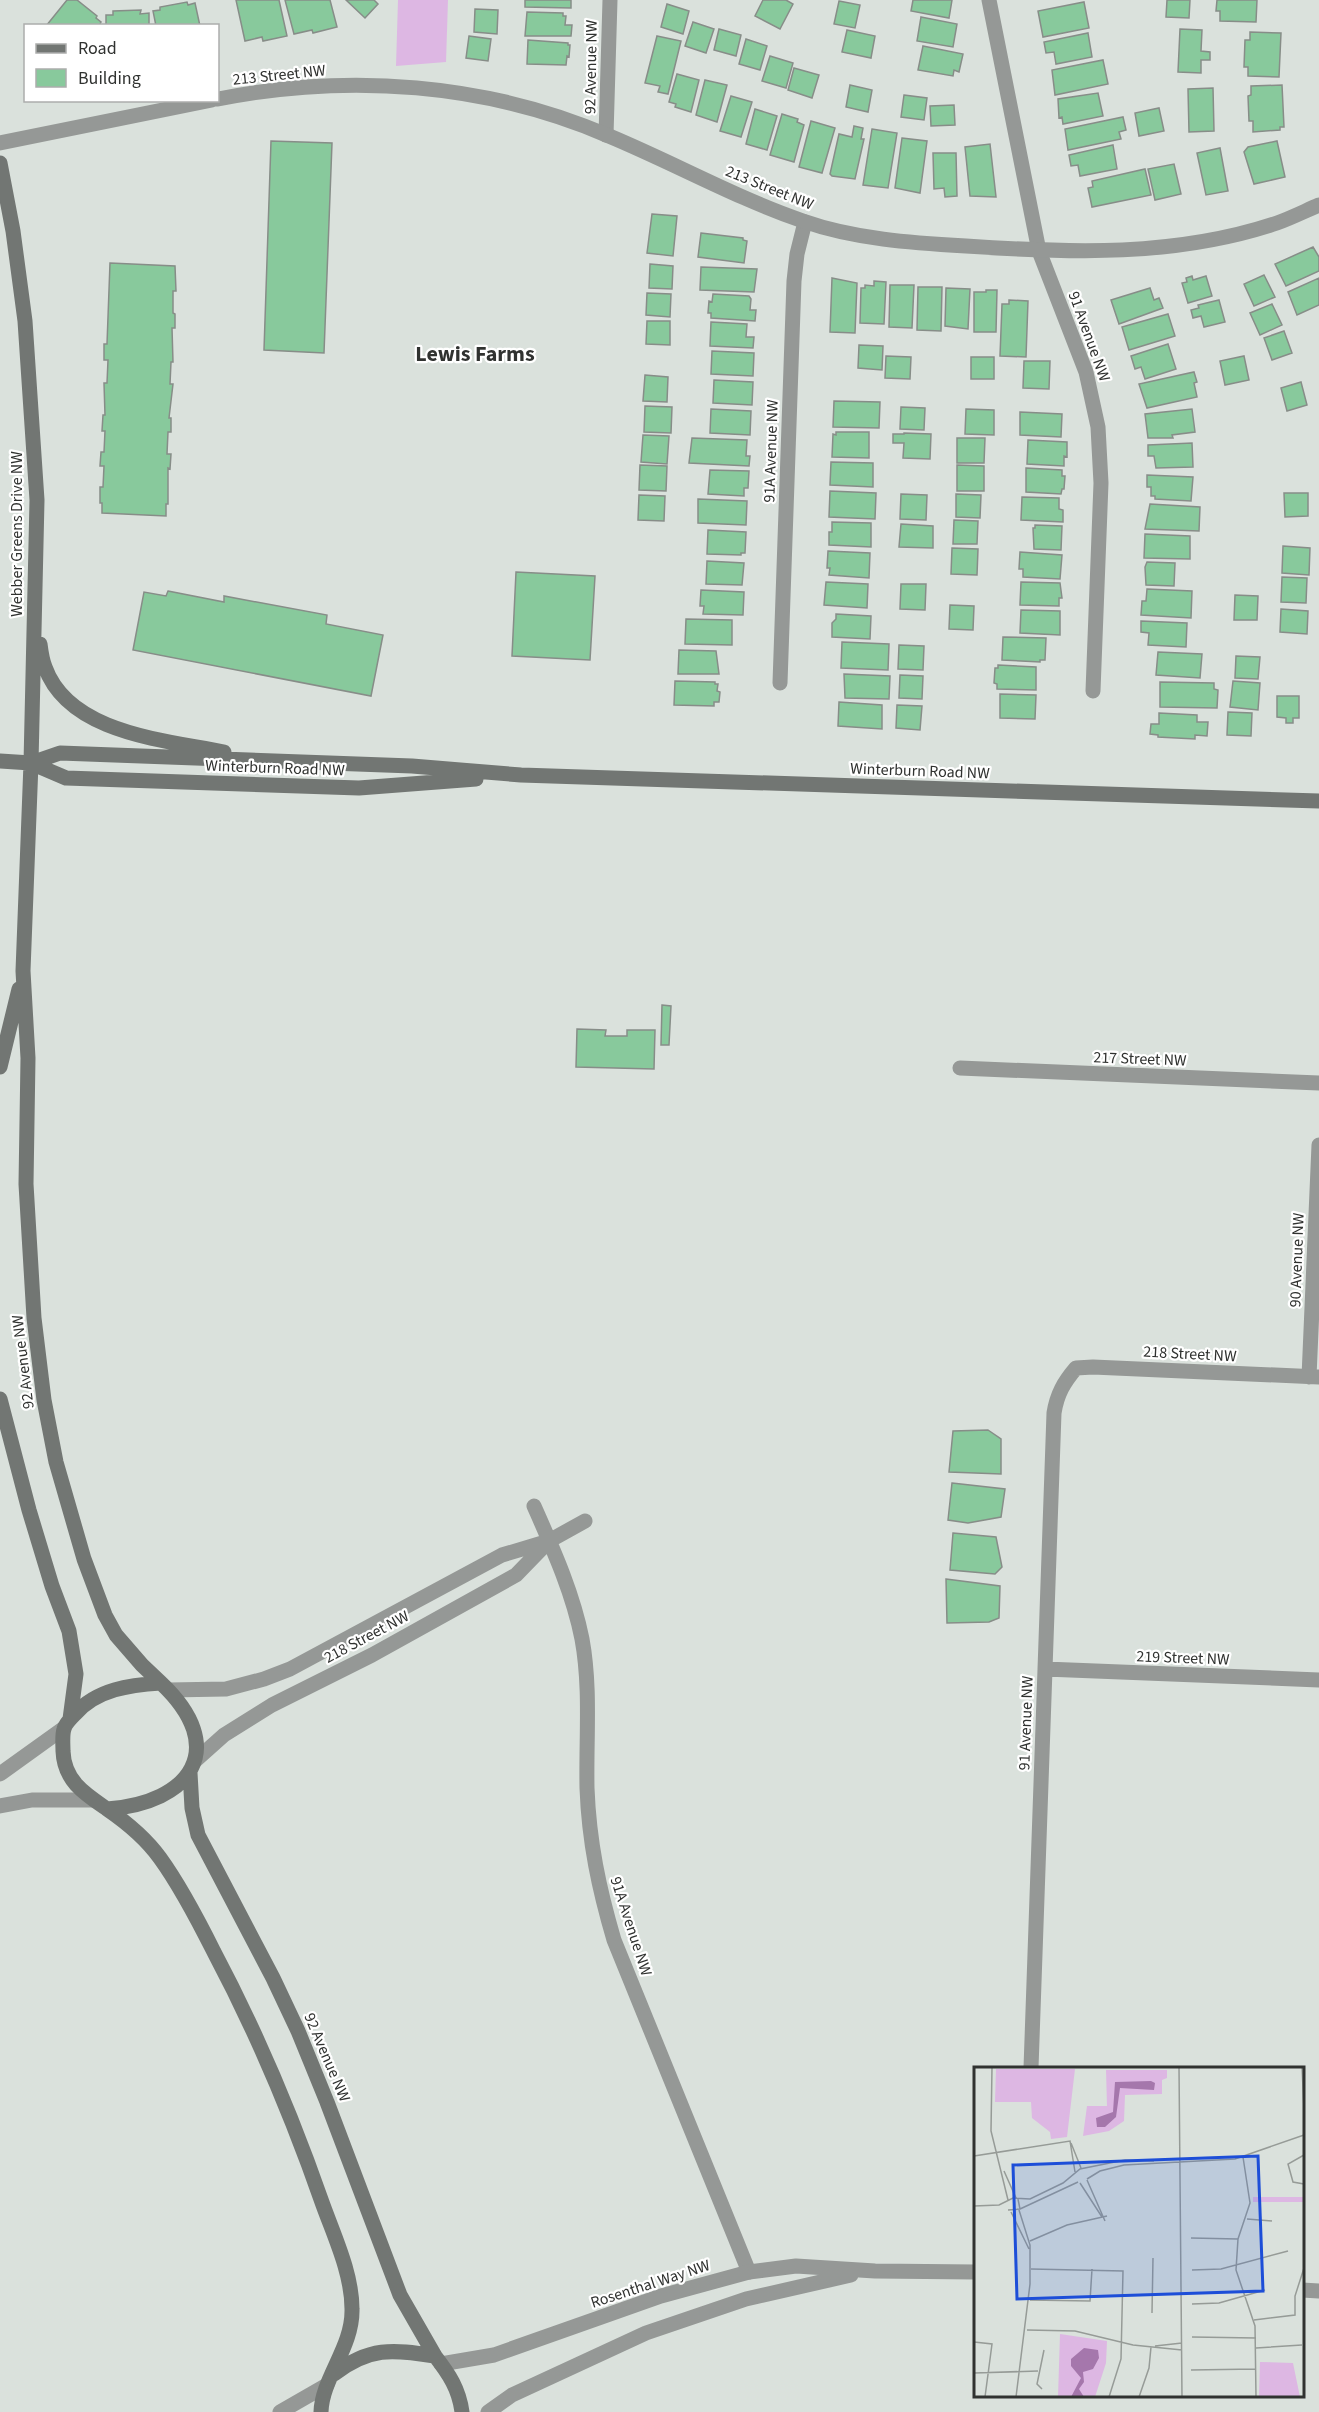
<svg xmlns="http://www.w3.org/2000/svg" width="1319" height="2412" font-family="'Source Sans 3',sans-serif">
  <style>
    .green { fill: #ddb7e3 }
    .building { fill: #88c99c; stroke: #878d88; stroke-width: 1.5 }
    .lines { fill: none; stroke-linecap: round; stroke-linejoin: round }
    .minor { stroke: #959896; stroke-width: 15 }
    .tertiary { stroke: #959896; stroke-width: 15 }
    .secondary { stroke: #727673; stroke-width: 15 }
    .labels { text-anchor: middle; stroke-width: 4.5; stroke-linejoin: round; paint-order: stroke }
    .street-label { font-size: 16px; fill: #303230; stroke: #fff }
    .district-label { font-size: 22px; font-weight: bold; fill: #303230; stroke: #fff }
    .inset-road { fill: none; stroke: #969b97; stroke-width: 1.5 }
    .view { fill: #1d4ed8; fill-opacity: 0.15; stroke: #1d4ed8; stroke-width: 3 }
    .inset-edge { fill: none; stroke: #303230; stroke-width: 3 }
  </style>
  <rect width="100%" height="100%" fill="#dae1dc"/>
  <path class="green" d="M 398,0 L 448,0 L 446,62 L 396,66 Z"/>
  <path class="building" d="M 67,0 L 77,0 L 97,16 L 96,18 L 101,22 L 99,26 L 46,26 Z
    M 236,0 L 279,0 L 287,36 L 263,41 L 262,37 L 245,41 Z
    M 285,0 L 330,0 L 337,27 L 313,33 L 312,30 L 294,34 Z
    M 346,0 L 374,0 L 378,4 L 365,18 Z
    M 525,0 L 571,0 L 571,8 L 525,7 Z
    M 763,0 L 786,0 L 793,4 L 780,29 L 755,16 Z
    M 913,0 L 952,0 L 949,18 L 911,11 Z
    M 1167,0 L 1190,0 L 1189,18 L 1166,17 Z
    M 1217,0 L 1257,0 L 1256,22 L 1220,21 L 1220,11 L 1216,11 Z
    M 839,1 L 860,5 L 855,28 L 834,24 Z
    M 187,2 L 188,5 L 195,3 L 200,26 L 156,26 L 153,11 L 160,10 L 160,7 Z
    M 1084,2 L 1089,28 L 1043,37 L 1038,11 Z
    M 667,4 L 689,11 L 683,34 L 661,27 Z
    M 475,9 L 498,10 L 497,34 L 474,32 Z
    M 141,10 L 140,14 L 149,13 L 149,26 L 106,26 L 106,15 L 113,15 L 113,11 Z
    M 527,12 L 563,13 L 563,16 L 566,16 L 565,25 L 572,25 L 571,36 L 525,36 Z
    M 921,17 L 957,24 L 953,47 L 917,41 Z
    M 693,22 L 714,29 L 706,53 L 685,46 Z
    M 719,29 L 741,35 L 736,56 L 714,50 Z
    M 1180,29 L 1202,30 L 1201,51 L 1210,52 L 1210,60 L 1201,60 L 1201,73 L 1178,72 Z
    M 847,30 L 875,36 L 871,58 L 842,52 Z
    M 1250,32 L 1281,33 L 1279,77 L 1248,76 L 1248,67 L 1244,67 L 1245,40 L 1250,40 Z
    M 1088,33 L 1092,57 L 1056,64 L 1054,52 L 1046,53 L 1044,42 Z
    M 469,36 L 491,39 L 488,61 L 466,58 Z
    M 657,36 L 681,41 L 668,94 L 658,92 L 660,86 L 645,83 Z
    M 746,39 L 767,46 L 760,70 L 739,64 Z
    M 528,40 L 568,43 L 568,45 L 570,45 L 569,57 L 567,56 L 566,65 L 527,64 Z
    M 923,46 L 963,54 L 959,72 L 954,70 L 953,76 L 918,70 Z
    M 770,56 L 793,63 L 786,88 L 762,81 Z
    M 1103,60 L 1108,84 L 1055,95 L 1052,70 Z
    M 794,68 L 819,75 L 812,98 L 788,90 Z
    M 677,74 L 699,80 L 691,112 L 675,107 L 676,104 L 669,102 Z
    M 705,80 L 727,85 L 717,122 L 696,115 Z
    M 850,85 L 872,90 L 868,112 L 846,107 Z
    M 1282,85 L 1284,127 L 1280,127 L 1280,130 L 1253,132 L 1253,121 L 1249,121 L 1248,96 L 1251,95 L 1251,86 Z
    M 1213,88 L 1214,131 L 1189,132 L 1188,89 Z
    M 1098,93 L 1103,116 L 1063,124 L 1062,117 L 1059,118 L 1058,99 Z
    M 904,95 L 927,98 L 924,120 L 901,117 Z
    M 731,96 L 752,102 L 741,137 L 720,131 Z
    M 954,105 L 955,125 L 931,126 L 930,106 Z
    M 1159,108 L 1164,131 L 1139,136 L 1135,113 Z
    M 755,109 L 777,116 L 767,150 L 746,144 Z
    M 782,114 L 798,119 L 797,122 L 804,125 L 794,162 L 770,155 Z
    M 1123,117 L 1126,130 L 1119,132 L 1121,139 L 1068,150 L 1065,129 Z
    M 811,121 L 835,128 L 822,173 L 799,167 Z
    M 854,126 L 863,128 L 861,139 L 864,139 L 855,179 L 832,176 L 830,174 L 839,134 L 852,137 Z
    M 872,129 L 897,133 L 888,188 L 863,185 Z
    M 902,138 L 927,141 L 920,193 L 895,188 Z
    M 271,141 L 332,143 L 324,353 L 264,350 Z
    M 1277,141 L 1285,177 L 1254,184 L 1244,152 L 1248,147 Z
    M 990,144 L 996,197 L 970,196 L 965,147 Z
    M 1113,145 L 1117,169 L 1080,176 L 1078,165 L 1071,166 L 1069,155 Z
    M 1220,148 L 1228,191 L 1206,195 L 1197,153 Z
    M 933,153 L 956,153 L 957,196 L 945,197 L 944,188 L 934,189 Z
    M 1174,164 L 1181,194 L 1155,200 L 1148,169 Z
    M 1145,169 L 1151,195 L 1092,207 L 1088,188 L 1093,187 L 1092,181 Z
    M 652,214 L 677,216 L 673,256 L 647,253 Z
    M 701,233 L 743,238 L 743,240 L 747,241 L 744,263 L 698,257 Z
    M 1313,247 L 1319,257 L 1319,271 L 1286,286 L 1275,264 Z
    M 110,263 L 175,266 L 176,291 L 173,291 L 173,313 L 175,314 L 175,328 L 172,328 L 173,362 L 171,362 L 170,384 L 173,384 L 169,418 L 171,418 L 171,432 L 168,432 L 167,454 L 171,454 L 170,469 L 168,468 L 168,504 L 166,504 L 166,516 L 102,513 L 102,503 L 100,503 L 100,487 L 103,487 L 104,466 L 100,466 L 101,452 L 104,452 L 105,431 L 102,431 L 103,415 L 105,415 L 104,383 L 107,383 L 108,360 L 104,360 L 104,344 L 107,344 Z
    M 650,264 L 673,266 L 672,289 L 649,288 Z
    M 701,267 L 757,269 L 754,292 L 700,290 Z
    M 1264,275 L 1275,297 L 1254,306 L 1244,284 Z
    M 1192,276 L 1193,280 L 1206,276 L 1212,296 L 1188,303 L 1182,283 L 1187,282 L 1186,278 Z
    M 832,278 L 857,283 L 855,333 L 830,332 Z
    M 1319,278 L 1319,305 L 1297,315 L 1288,292 Z
    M 874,281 L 886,282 L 884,324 L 860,323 L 861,288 L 865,288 L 865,285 L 874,286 Z
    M 890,285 L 914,285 L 912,328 L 889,327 Z
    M 918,287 L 942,287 L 941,331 L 917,330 Z
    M 946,288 L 970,289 L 968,329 L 945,326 Z
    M 1150,288 L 1154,300 L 1159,298 L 1163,308 L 1119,324 L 1111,300 Z
    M 986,290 L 997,290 L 996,332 L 974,332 L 974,292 L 986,292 Z
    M 647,293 L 671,294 L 670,317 L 646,315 Z
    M 713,294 L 749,296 L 751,299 L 750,310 L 756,310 L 755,321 L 711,318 L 711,313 L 708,313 L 709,301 L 712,302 Z
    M 1009,300 L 1028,301 L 1026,357 L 1000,356 L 1002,304 L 1009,304 Z
    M 1219,300 L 1225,322 L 1204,327 L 1201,316 L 1193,318 L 1191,310 L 1199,308 L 1198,305 Z
    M 1272,304 L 1282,325 L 1260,335 L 1250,313 Z
    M 1168,314 L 1175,336 L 1129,350 L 1122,327 Z
    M 647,321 L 670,321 L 670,345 L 646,344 Z
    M 711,322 L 747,324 L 746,337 L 754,337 L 753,348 L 710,346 Z
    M 1284,331 L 1292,353 L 1272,360 L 1264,338 Z
    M 1168,344 L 1176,369 L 1145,379 L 1141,367 L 1135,369 L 1131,356 Z
    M 859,345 L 883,346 L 882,370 L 858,368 Z
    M 712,351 L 754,353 L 753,376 L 711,374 Z
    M 886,356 L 911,357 L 910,379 L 885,378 Z
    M 1244,356 L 1249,380 L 1225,385 L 1220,361 Z
    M 971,357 L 994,357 L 994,379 L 971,379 Z
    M 1024,361 L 1050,361 L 1049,389 L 1023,388 Z
    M 1194,372 L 1197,382 L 1194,383 L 1197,397 L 1147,408 L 1139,384 Z
    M 645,375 L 668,377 L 667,402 L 643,401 Z
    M 714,380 L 753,382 L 752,405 L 713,403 Z
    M 1301,382 L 1307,405 L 1287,411 L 1281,388 Z
    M 834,401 L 880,402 L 879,428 L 833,427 Z
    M 645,406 L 672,407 L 671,433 L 644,432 Z
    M 901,407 L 925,408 L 924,430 L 900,429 Z
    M 711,409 L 751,411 L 750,435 L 710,433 Z
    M 966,409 L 994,410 L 994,435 L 965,434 Z
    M 1192,409 L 1195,432 L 1172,435 L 1173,438 L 1148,438 L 1145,414 Z
    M 1020,412 L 1062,414 L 1061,437 L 1020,435 Z
    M 836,432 L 869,432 L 869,458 L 832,457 L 833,434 L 836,435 Z
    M 904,433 L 931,434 L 930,459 L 903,458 L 904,443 L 893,443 L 893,434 L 904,434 Z
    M 643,435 L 669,436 L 667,464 L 641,462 Z
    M 692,438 L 747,440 L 746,456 L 750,456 L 749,466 L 689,463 Z
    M 957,438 L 985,438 L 984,463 L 957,463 Z
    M 1028,440 L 1067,442 L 1067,457 L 1064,456 L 1064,466 L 1027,464 Z
    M 1192,443 L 1193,467 L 1156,468 L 1154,456 L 1148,456 L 1148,445 Z
    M 831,462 L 873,463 L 873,487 L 830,485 Z
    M 640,465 L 667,466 L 666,491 L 639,490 Z
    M 957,465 L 984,466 L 984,491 L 957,491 Z
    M 1026,468 L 1062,470 L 1062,476 L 1065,476 L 1064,489 L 1062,489 L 1061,494 L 1026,492 Z
    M 710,470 L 749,471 L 748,488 L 744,488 L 744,496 L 708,494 Z
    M 1147,475 L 1193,477 L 1191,501 L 1155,499 L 1155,496 L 1151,496 L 1151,487 L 1147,487 Z
    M 830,491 L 876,493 L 875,519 L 829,517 Z
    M 1284,493 L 1308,493 L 1308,516 L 1285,517 Z
    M 901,494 L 927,495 L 926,520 L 900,519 Z
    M 956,494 L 981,495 L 980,518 L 956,517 Z
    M 639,495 L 665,496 L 664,521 L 638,520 Z
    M 1022,497 L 1059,498 L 1059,509 L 1063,510 L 1063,522 L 1021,520 Z
    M 698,499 L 747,501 L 746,525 L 698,523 Z
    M 1150,504 L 1200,507 L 1199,531 L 1145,529 Z
    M 954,520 L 978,521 L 977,544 L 953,544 Z
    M 832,522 L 871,523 L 871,547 L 829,545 L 829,532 L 832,532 Z
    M 901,524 L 933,526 L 933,548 L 899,547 Z
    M 1035,525 L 1062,526 L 1061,550 L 1034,549 L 1033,528 L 1035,528 Z
    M 708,530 L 746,532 L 745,553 L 741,553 L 741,555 L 707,554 Z
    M 1145,534 L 1190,536 L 1190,559 L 1144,558 Z
    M 1283,546 L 1310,548 L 1309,575 L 1282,573 Z
    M 952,548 L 978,549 L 977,575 L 951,574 Z
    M 828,551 L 870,553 L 869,578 L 829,575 L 830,568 L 827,568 Z
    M 1020,552 L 1062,555 L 1060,579 L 1023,577 L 1023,569 L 1019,569 Z
    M 707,561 L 744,563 L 742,585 L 706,584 Z
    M 1147,562 L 1175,563 L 1174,586 L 1146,585 L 1145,567 Z
    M 516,572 L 595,576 L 590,660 L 512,656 Z
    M 1282,577 L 1307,578 L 1306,603 L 1281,602 Z
    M 826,582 L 868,584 L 867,608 L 824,605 Z
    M 1021,582 L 1060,583 L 1062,598 L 1059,598 L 1059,606 L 1020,605 Z
    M 901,584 L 926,584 L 925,610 L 900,609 Z
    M 1147,589 L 1192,591 L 1191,618 L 1141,615 L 1142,601 L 1146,601 Z
    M 701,590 L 744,592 L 743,615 L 703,614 L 704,606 L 700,606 Z
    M 168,591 L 224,602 L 224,596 L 327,615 L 326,624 L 383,635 L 371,696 L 133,650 L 144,592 L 166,596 Z
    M 1235,595 L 1258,596 L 1257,620 L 1234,620 Z
    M 950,605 L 974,606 L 973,630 L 949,629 Z
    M 1281,609 L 1308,611 L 1307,634 L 1280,632 Z
    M 1021,610 L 1060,611 L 1060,635 L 1020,633 Z
    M 836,614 L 871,616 L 870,639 L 832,637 L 832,623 L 836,619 Z
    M 686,619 L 732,620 L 732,645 L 685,644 Z
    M 1141,621 L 1187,623 L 1186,647 L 1148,645 L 1149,633 L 1141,632 Z
    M 1003,637 L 1046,638 L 1045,660 L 1040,660 L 1040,662 L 1002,660 Z
    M 842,642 L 889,644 L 888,670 L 841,668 Z
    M 899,645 L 924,646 L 923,670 L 898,669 Z
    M 679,650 L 716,651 L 719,674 L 678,674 Z
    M 1158,652 L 1202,654 L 1200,678 L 1156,675 Z
    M 1236,656 L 1260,657 L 1258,679 L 1235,678 Z
    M 998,665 L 1036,667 L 1036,690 L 997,689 L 997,684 L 994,683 L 995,668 L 998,668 Z
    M 844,674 L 890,676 L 889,699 L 845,698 Z
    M 900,675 L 923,676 L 922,699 L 899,698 Z
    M 675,681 L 715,682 L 715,684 L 718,684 L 717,691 L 720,692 L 719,702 L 714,702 L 714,706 L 674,705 Z
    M 1233,681 L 1260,683 L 1258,710 L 1230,707 Z
    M 1160,682 L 1214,683 L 1214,689 L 1218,690 L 1217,708 L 1160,707 Z
    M 1000,694 L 1036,695 L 1035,719 L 1000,718 Z
    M 1277,696 L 1299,696 L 1299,718 L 1293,718 L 1293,723 L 1286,723 L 1286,718 L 1277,717 Z
    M 839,702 L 882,705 L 882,729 L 838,726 Z
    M 897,705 L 922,706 L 920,730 L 896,728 Z
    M 1228,712 L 1252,713 L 1251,736 L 1227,735 Z
    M 1159,713 L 1197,715 L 1197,722 L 1208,722 L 1207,736 L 1195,735 L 1195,739 L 1158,737 L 1158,735 L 1150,734 L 1151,724 L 1159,724 Z
    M 662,1005 L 671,1006 L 669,1045 L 661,1045 Z
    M 577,1029 L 606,1030 L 605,1036 L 627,1036 L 627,1030 L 655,1030 L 654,1069 L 576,1067 Z
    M 988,1430 L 1001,1439 L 1001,1474 L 949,1472 L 953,1431 Z
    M 952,1483 L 1005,1489 L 1001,1517 L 968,1523 L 948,1520 Z
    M 953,1533 L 996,1537 L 1002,1567 L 995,1574 L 950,1570 Z
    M 946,1579 L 1000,1586 L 999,1618 L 989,1622 L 947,1623 Z"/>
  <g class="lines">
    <path class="minor" d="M 989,0 L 1039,251 L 1086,372 L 1098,427 L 1101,483 L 1093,691
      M 606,135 L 610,0
      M 780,683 L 794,281 L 797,254 L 805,222
      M 960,1068 L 1319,1083
      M 1309,1377 L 1319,1145
      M 534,1506 C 553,1549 573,1593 582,1639 C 591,1688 586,1738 587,1788 C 589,1842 599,1889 614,1940 L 749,2272
      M 1045,1669 L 1319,1680
      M 169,1690 L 226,1689 L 264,1679 L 290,1669 L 502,1555 L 549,1541 L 585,1521
      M 196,1760 L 224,1735 L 272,1705 L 372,1655 L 516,1575 L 547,1543
      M 0,1774 L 64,1728
      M 0,1806 L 32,1800 L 92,1800
      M 1031,2068 L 1054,1413 C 1057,1394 1064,1382 1076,1368 L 1093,1367 L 1319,1377"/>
    <path class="tertiary" d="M 218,99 C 349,73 486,83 609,136 C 674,163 736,198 803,221 C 854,239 912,243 966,246 C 1070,253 1176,257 1277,223 C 1291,218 1305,211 1319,205
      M 0,143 L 212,100
      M 1302,2290 L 1319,2291
      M 441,2364 L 494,2355 L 661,2296 L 749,2272 L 796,2266 L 875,2271 L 976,2272
      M 280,2412 L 327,2385
      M 488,2412 L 512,2395 L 646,2333 L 746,2299 L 851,2275"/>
    <path class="secondary" d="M 0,163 L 13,231 L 25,321 L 37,500 L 31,763 L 23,971 L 28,1058 L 26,1184 L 34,1318 L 44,1400 L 56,1462 L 84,1559 L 105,1615 L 116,1635 L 142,1665 L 161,1683
      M 40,644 C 41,652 42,660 45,667 C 69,734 166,740 224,752
      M 0,761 L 31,763 L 66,778 L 359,788 L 476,779
      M 31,763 L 60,753 L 412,766 L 521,775 L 1319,801
      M 0,1067 L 19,989
      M 0,1399 L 29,1510 L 52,1586 L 69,1631 L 76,1674 L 70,1719
      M 190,1773 L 192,1808 L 198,1835 L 273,1978 L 298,2031 L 327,2102 L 400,2295 L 435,2356
      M 107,1809 C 191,1803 230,1748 161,1683 C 130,1685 97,1689 75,1714 C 71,1718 65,1724 64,1729 C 62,1735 63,1745 63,1751 C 64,1781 85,1794 107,1809 C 126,1822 147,1840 160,1858 C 181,1887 198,1920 214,1952 C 257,2033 293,2119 323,2205 C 335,2238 352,2274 352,2309 C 353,2347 322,2378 321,2412
      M 334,2374 C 369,2347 392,2349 435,2356 C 449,2374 459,2389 462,2412"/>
  </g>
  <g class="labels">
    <g class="street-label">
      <text transform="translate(590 67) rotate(-89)" y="6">92 Avenue NW</text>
      <text transform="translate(279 74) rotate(-6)" y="6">213 Street NW</text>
      <text transform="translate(770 187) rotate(22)" y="6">213 Street NW</text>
      <text transform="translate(1090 336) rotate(70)" y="6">91 Avenue NW</text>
      <text transform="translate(770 451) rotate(-88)" y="6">91A Avenue NW</text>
      <text transform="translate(16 534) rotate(-90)" y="6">Webber Greens Drive NW</text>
      <text transform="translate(275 767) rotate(2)" y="6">Winterburn Road NW</text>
      <text transform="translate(920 770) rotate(2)" y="6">Winterburn Road NW</text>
      <text transform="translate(1140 1058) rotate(2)" y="6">217 Street NW</text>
      <text transform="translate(1296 1260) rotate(-88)" y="6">90 Avenue NW</text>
      <text transform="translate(1190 1353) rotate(3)" y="6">218 Street NW</text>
      <text transform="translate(22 1362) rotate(-97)" y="6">92 Avenue NW</text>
      <text transform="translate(366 1636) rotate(-28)" y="6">218 Street NW</text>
      <text transform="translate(1183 1657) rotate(2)" y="6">219 Street NW</text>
      <text transform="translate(1025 1723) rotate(-88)" y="6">91 Avenue NW</text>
      <text transform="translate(632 1926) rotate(72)" y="6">91A Avenue NW</text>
      <text transform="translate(328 2057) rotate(67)" y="6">92 Avenue NW</text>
      <text transform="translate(650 2283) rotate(-18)" y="6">Rosenthal Way NW</text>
    </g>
    <g class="district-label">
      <text x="475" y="361">Lewis Farms</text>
    </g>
  </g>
  <g transform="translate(974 2067)">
    <rect width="330" height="330" fill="#dae1dc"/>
    <path d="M 22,2 L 101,2 L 93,70 L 77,72 L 76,65 L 58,51 L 57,35 L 21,35 ZM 132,3 L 193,3 L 193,11 L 188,13 L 188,27 L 151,28 L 150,54 L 135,64 L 109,69 L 113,39 L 133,39 ZM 279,130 L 330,130 L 330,135 L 279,135 ZM 86,267 L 133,274 L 132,296 L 121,330 L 84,330 ZM 286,295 L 319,296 L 326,330 L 285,330 Z" fill="#ddb7e3"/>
    <path d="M 177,14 L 181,16 L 180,23 L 146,21 L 142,50 L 131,60 L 123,60 L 122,51 L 139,45 L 141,15 ZM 110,281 L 124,283 L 125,291 L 119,302 L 109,305 L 110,315 L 105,322 L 110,330 L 97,330 L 107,311 L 97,299 L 97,292 Z" fill="#a577ac"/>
    <path class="inset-road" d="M 18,0 L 17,64 L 34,133M 205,0 L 208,330M 328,0 L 330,42M 97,76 L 107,101M 330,88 L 314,97 L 319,115 L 330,117M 0,89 L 96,74 L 101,105M 269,90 L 276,136 L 264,172 L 262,203 L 281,259 L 282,330M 30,104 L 42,131M 113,112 L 126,104 L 150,98 L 261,92 L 330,68M 113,113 L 131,154M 106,116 L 128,150M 0,139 L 25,138 L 39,131 L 56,132 L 89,116 L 106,102 L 151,93 L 180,94M 46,142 L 104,115M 34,143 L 46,142 L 44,132M 37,145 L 55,182M 273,152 L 298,154M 217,171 L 264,172M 56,174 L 93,158 L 133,149M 57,202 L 149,204 L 147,292 L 135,330M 218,203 L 247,202 L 314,184M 149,228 L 179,228M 56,233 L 116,234 L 118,202M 218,237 L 245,236 L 291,223M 178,246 L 179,191M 280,253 L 321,248 L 321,229 L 330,201M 53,263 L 101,264 L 159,278 L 208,283M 218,270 L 282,271M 0,275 L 18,277 L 11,330M 181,279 L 208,276M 282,281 L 328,278M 217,303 L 282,302M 0,306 L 64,304M 68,322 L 63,317 L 70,283M 42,330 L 56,217 L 56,178 L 45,143M 165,330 L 175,301 L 177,280"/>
    <path class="view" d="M 284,89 L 289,224 L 43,232 L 39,98 Z"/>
    <rect width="330" height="330" class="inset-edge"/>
  </g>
  <rect x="24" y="24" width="195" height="78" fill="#ffffff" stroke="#acadac" stroke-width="1.5"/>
  <rect x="36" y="44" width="30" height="9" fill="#727673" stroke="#acadac" stroke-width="1.5"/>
  <text x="78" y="54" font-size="18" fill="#303230">Road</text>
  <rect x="36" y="69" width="30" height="18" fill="#88c99c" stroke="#acadac" stroke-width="1.5"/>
  <text x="78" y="84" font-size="18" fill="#303230">Building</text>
</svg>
